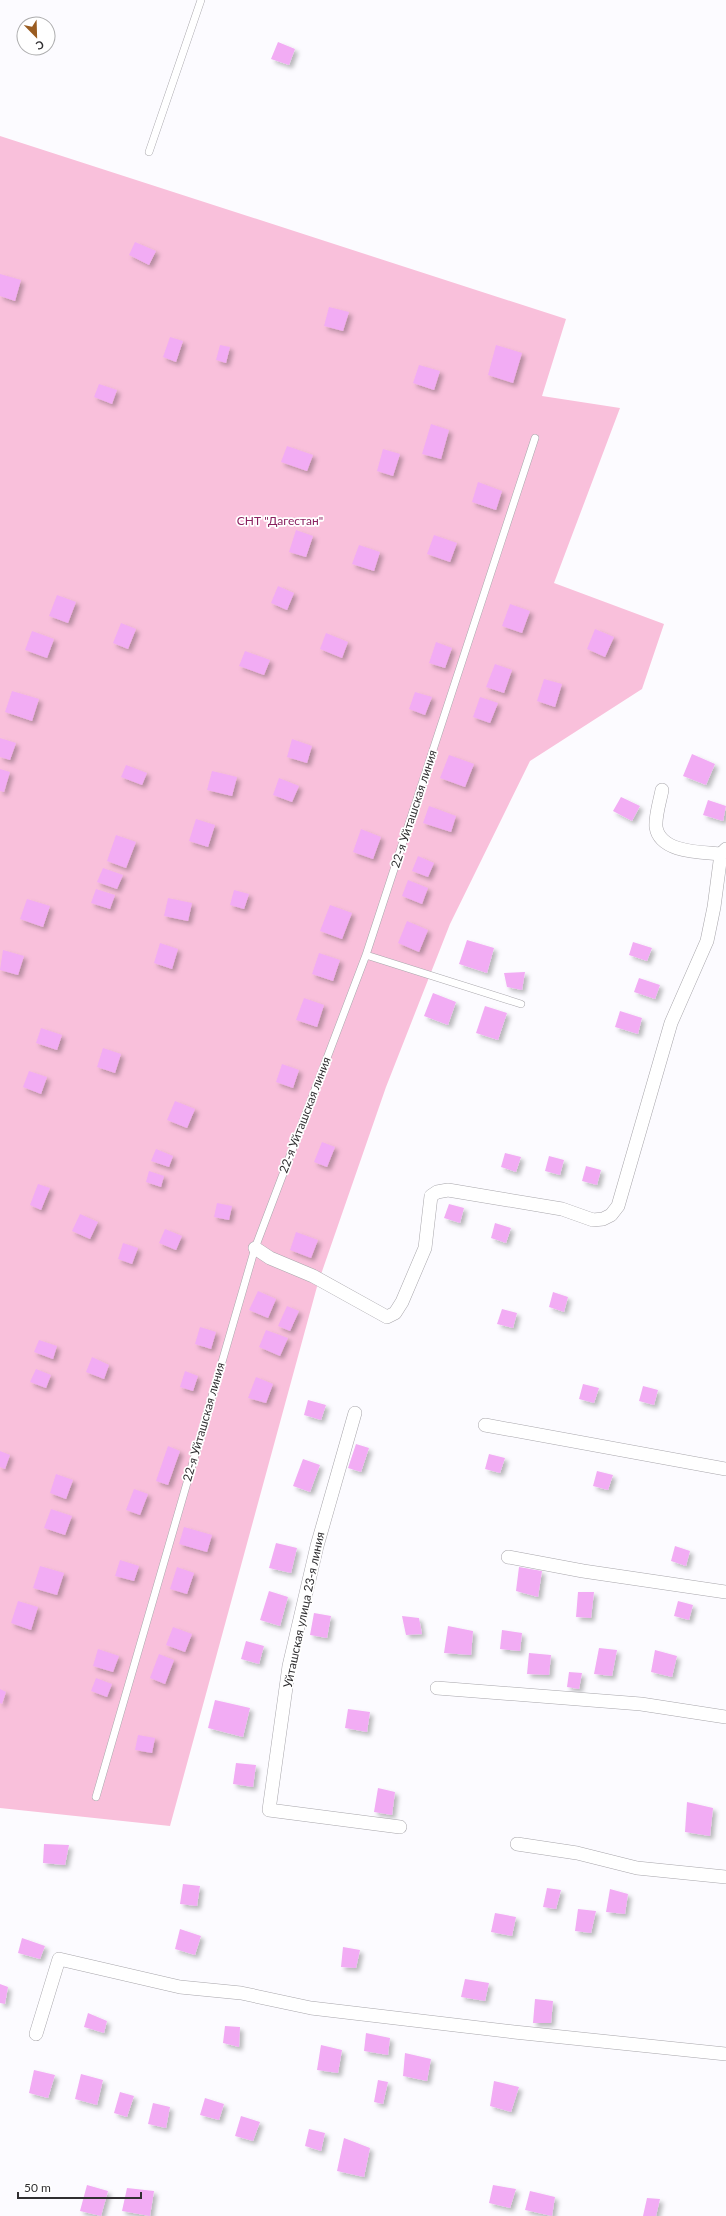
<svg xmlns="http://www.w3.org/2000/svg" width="726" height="2216" font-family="Lato,sans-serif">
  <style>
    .green { fill: #f9c0db }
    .building { fill: #f2acf4; filter: url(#shadow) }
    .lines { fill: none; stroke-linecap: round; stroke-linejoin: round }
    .service-casing { stroke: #a8a6ab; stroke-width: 8 }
    .minor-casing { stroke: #a8a6ab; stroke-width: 14 }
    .service { stroke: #fff; stroke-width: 7 }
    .minor { stroke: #fff; stroke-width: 13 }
    .labels { text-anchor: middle; stroke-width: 3.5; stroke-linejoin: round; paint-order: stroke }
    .park-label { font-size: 12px; fill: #8a205f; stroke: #fff }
    .street-label { font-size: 12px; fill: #302f31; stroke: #fff }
  </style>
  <defs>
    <filter id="shadow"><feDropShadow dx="3.5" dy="3.5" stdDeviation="2" flood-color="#0004"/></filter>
  </defs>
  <rect width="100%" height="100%" fill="#fcfbff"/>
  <path class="green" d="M 0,136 L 566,319 L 542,396 L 620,408 L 554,583 L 664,624 L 642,689 L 530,761 L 450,924 L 386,1087 L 318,1283 L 170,1826 L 0,1808 Z"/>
  <path class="building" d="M 278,42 L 295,49 L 289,65 L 271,59 Z
    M 135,242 L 156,251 L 149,265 L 129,255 Z
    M 0,274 L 21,280 L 15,301 L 0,296 Z
    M 329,307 L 349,312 L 343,331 L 324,326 Z
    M 170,337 L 183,341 L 176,362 L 163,357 Z
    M 220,345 L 230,347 L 226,363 L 216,360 Z
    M 496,345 L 522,353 L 513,383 L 488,375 Z
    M 419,365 L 440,371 L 434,390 L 413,383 Z
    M 99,384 L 117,390 L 112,404 L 94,397 Z
    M 431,424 L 449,430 L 441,459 L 422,454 Z
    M 287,446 L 313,455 L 307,471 L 281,462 Z
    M 383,449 L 400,454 L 393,476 L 377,471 Z
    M 478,482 L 502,491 L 496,510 L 472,502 Z
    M 296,530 L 313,536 L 306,557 L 289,552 Z
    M 434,535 L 457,543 L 450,562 L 427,554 Z
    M 359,545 L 380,552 L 374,571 L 352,564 Z
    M 278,586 L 294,593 L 287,610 L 271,603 Z
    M 57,595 L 76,602 L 68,623 L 49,616 Z
    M 510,604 L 530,611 L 522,633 L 502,626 Z
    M 121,623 L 136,629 L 128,649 L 113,643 Z
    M 595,629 L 614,637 L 605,657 L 587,649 Z
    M 32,631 L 54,639 L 47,658 L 25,650 Z
    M 326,633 L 348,642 L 342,658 L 320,649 Z
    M 436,642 L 452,648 L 445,668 L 429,663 Z
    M 245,651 L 270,660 L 264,675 L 239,666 Z
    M 495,664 L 512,670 L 504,693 L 486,687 Z
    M 544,679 L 562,684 L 555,707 L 537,701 Z
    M 12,691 L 39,699 L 32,721 L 5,712 Z
    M 415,692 L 432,697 L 425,715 L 409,709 Z
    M 480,697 L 498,703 L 490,723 L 473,717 Z
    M 0,738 L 16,743 L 10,760 L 0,757 Z
    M 292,739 L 312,746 L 307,763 L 287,757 Z
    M 692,754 L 715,764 L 706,785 L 683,776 Z
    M 449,755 L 474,764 L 465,787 L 440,778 Z
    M 126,765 L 147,773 L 142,785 L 121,777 Z
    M 0,769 L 10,772 L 4,792 L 0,791 Z
    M 212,771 L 237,777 L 232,796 L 207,790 Z
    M 279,778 L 299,786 L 292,802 L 273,795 Z
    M 621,797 L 640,806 L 632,821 L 613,811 Z
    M 708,800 L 726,806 L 723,821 L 703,815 Z
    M 429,806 L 456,816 L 451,832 L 423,823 Z
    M 196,819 L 215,825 L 208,847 L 189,841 Z
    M 361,829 L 381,837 L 373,859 L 353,852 Z
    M 116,835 L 136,842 L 126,868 L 107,861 Z
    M 418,856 L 434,863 L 428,877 L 412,871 Z
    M 103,868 L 123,875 L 117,889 L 97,882 Z
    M 408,880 L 428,888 L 422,904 L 402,896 Z
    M 96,889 L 115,895 L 110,909 L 91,903 Z
    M 234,890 L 249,894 L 244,909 L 230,905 Z
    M 168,898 L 192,903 L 188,921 L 164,916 Z
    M 27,899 L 50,906 L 43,927 L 20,919 Z
    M 330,905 L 352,913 L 342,939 L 320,931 Z
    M 407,921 L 428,930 L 419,952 L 398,943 Z
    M 467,940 L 494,948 L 487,973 L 459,964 Z
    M 633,942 L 652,948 L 647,961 L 629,955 Z
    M 160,943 L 178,949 L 172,969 L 154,963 Z
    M 3,950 L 24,956 L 18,975 L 0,970 Z
    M 319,953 L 340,960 L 333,981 L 312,974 Z
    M 525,972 L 522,990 L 507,987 L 504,973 Z
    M 639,978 L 660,985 L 655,999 L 634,992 Z
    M 433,993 L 456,1002 L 448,1025 L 424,1016 Z
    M 304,998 L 324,1005 L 317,1027 L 296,1020 Z
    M 485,1006 L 507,1013 L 498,1040 L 476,1033 Z
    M 620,1011 L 642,1018 L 638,1034 L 615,1027 Z
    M 41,1028 L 62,1035 L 57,1050 L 36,1043 Z
    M 103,1048 L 121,1054 L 115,1073 L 97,1067 Z
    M 282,1064 L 299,1070 L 293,1088 L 276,1082 Z
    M 29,1071 L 47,1077 L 41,1094 L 23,1087 Z
    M 175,1101 L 195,1109 L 187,1128 L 167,1120 Z
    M 322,1142 L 335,1147 L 327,1167 L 314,1162 Z
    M 156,1149 L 173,1156 L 169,1167 L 151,1161 Z
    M 505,1153 L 521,1157 L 516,1172 L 501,1167 Z
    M 549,1156 L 564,1160 L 560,1175 L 545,1171 Z
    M 586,1166 L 601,1170 L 597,1185 L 582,1181 Z
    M 149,1171 L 164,1176 L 161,1187 L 146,1182 Z
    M 38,1184 L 50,1188 L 41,1210 L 30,1205 Z
    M 217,1203 L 232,1206 L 229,1220 L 214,1217 Z
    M 449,1204 L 464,1208 L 460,1223 L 444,1218 Z
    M 80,1214 L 98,1222 L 90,1239 L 72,1231 Z
    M 495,1223 L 511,1228 L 506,1243 L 491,1238 Z
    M 165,1229 L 182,1236 L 176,1250 L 159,1243 Z
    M 296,1232 L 318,1240 L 311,1258 L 290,1250 Z
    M 123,1243 L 138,1248 L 132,1264 L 118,1259 Z
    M 258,1291 L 276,1299 L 268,1318 L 249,1310 Z
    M 553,1292 L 568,1297 L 564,1312 L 549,1307 Z
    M 287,1306 L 299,1311 L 290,1331 L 278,1326 Z
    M 502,1309 L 517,1313 L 513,1328 L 497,1324 Z
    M 200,1327 L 216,1332 L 211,1349 L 195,1344 Z
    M 266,1330 L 288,1338 L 280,1356 L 259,1347 Z
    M 39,1340 L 57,1346 L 53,1359 L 34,1352 Z
    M 92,1357 L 109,1365 L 104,1379 L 86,1372 Z
    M 36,1369 L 51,1375 L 46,1388 L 30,1382 Z
    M 185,1371 L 198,1376 L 193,1391 L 180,1387 Z
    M 256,1377 L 273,1384 L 266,1403 L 248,1398 Z
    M 583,1384 L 599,1388 L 594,1403 L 579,1399 Z
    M 643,1386 L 658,1390 L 654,1405 L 639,1401 Z
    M 308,1400 L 326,1405 L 321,1420 L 304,1415 Z
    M 356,1444 L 369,1448 L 361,1472 L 348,1468 Z
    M 168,1446 L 180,1451 L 168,1485 L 156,1481 Z
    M 0,1451 L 10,1455 L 5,1469 L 0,1467 Z
    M 489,1454 L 505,1458 L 500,1473 L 485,1469 Z
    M 303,1459 L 320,1465 L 310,1492 L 293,1486 Z
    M 597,1471 L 613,1475 L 608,1490 L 593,1486 Z
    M 56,1474 L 73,1480 L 66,1499 L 50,1493 Z
    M 134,1489 L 148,1494 L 140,1515 L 126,1510 Z
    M 51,1509 L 72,1516 L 65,1535 L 44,1528 Z
    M 184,1527 L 212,1535 L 207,1552 L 179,1544 Z
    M 276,1543 L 297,1548 L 291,1573 L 269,1568 Z
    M 675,1546 L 690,1551 L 686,1566 L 671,1561 Z
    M 120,1560 L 139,1566 L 134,1581 L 115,1576 Z
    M 40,1566 L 64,1573 L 57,1595 L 33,1588 Z
    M 177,1567 L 194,1573 L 187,1594 L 170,1589 Z
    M 519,1567 L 542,1571 L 538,1597 L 516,1591 Z
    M 269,1591 L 288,1597 L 280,1626 L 260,1620 Z
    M 578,1592 L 594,1592 L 591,1618 L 576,1617 Z
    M 18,1601 L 38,1607 L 31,1630 L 11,1623 Z
    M 678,1601 L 693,1605 L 689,1620 L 674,1616 Z
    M 314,1613 L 331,1616 L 327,1638 L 310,1635 Z
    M 402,1616 L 419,1618 L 422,1634 L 406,1635 Z
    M 448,1626 L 473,1631 L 471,1655 L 444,1653 Z
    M 173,1627 L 192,1634 L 185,1652 L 166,1645 Z
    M 502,1630 L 522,1633 L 520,1651 L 500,1649 Z
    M 246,1641 L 264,1646 L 259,1664 L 241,1659 Z
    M 599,1648 L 617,1650 L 612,1676 L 594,1674 Z
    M 98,1649 L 119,1656 L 113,1672 L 93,1666 Z
    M 655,1650 L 677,1656 L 672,1677 L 651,1672 Z
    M 529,1653 L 551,1655 L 549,1675 L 527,1674 Z
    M 159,1654 L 174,1660 L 165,1684 L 150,1678 Z
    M 569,1672 L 582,1673 L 579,1689 L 567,1687 Z
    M 96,1678 L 112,1684 L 107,1697 L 91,1691 Z
    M 0,1689 L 6,1692 L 2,1704 L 0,1703 Z
    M 215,1700 L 250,1708 L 243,1737 L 208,1728 Z
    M 348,1709 L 370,1712 L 367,1732 L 345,1728 Z
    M 138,1735 L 155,1738 L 152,1753 L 135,1750 Z
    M 236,1763 L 256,1765 L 253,1787 L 233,1784 Z
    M 378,1788 L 395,1792 L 392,1815 L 374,1812 Z
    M 687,1802 L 713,1808 L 710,1836 L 685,1832 Z
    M 44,1844 L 69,1845 L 65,1865 L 43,1863 Z
    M 183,1884 L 200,1886 L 197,1906 L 180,1904 Z
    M 547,1888 L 561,1890 L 556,1909 L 543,1907 Z
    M 610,1889 L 628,1894 L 625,1914 L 606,1912 Z
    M 578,1909 L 596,1911 L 591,1933 L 575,1931 Z
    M 495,1913 L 516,1917 L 512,1936 L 491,1932 Z
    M 180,1929 L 201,1936 L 195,1955 L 175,1949 Z
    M 22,1938 L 45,1946 L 40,1959 L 18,1953 Z
    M 343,1947 L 360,1950 L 356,1968 L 341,1967 Z
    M 465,1979 L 489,1983 L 485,2001 L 461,1997 Z
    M 0,1984 L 8,1987 L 5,2004 L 0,2003 Z
    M 535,1999 L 553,2001 L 551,2023 L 533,2023 Z
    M 88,2013 L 107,2021 L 104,2033 L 84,2027 Z
    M 225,2026 L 240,2027 L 239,2047 L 223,2043 Z
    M 366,2033 L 390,2038 L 388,2055 L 364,2051 Z
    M 321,2045 L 342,2050 L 338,2073 L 317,2070 Z
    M 405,2053 L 431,2059 L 427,2081 L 403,2076 Z
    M 34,2070 L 55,2075 L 48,2098 L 29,2093 Z
    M 81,2074 L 103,2080 L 97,2105 L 75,2099 Z
    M 378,2080 L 388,2082 L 383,2104 L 374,2102 Z
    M 494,2081 L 519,2087 L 511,2112 L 490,2106 Z
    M 120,2092 L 134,2096 L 127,2117 L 114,2113 Z
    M 205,2098 L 224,2104 L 219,2120 L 200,2115 Z
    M 153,2103 L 170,2107 L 166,2128 L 148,2124 Z
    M 241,2116 L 260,2122 L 253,2141 L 235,2136 Z
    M 309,2129 L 325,2133 L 321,2151 L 305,2146 Z
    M 344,2138 L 370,2148 L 364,2177 L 337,2171 Z
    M 87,2185 L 108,2191 L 101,2216 L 80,2211 Z
    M 493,2185 L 516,2189 L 510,2208 L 489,2203 Z
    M 127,2188 L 154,2191 L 150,2216 L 122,2211 Z
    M 530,2191 L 555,2197 L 552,2216 L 525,2210 Z
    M 647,2198 L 660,2199 L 656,2216 L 643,2216 Z"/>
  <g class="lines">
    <g class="service-casing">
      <path id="service" d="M 149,152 L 201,0
        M 366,955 L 521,1004
        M 96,1797 L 255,1248 L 366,955 L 535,438"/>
    </g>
    <g class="minor-casing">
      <path id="minor" d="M 662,790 C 660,801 655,816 656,827 C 660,853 701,852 721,854 L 726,849
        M 255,1248 L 270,1258 L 313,1276 L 387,1317 L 395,1313 L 402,1302 L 425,1248 L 431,1196 L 437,1192 L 448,1190 L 562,1209 L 593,1220 L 603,1219 L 611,1215 L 618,1206 L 671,1023 L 707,941 L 714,907 L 721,854
        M 355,1413 L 317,1546 L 289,1666 L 269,1810 L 400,1827
        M 485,1425 L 726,1469
        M 508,1557 L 583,1571 L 726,1592
        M 437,1688 L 641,1704 L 726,1717
        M 517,1844 L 577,1853 L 637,1868 L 726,1877
        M 36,2034 L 59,1959 L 180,1987 L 241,1993 L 311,2008 L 514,2032 L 726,2054"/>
    </g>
    <use href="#service" class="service"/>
    <use href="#minor" class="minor"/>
  </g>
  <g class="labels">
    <g class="park-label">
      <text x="280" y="525">СНТ "Дагестан"</text>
    </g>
    <g class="street-label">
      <text transform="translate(414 809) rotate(-72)" y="4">22-я Уйташская линия</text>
      <text transform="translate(305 1115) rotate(-69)" y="4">22-я Уйташская линия</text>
      <text transform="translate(204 1422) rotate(-74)" y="4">22-я Уйташская линия</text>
      <text transform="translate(304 1610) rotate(-78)" y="4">Уйташская улица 23-я линия</text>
    </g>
  </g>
  <g transform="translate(36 36) rotate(157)"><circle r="19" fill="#ffffff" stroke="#acacad"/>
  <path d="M0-3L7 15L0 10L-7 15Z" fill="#9a5c21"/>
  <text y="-6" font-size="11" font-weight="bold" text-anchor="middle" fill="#302f31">С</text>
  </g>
  <path d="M18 2192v6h123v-6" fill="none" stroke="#302f31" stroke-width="2"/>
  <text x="24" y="2192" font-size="12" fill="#302f31" stroke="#ffffff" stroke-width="3" paint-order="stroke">50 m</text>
</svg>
